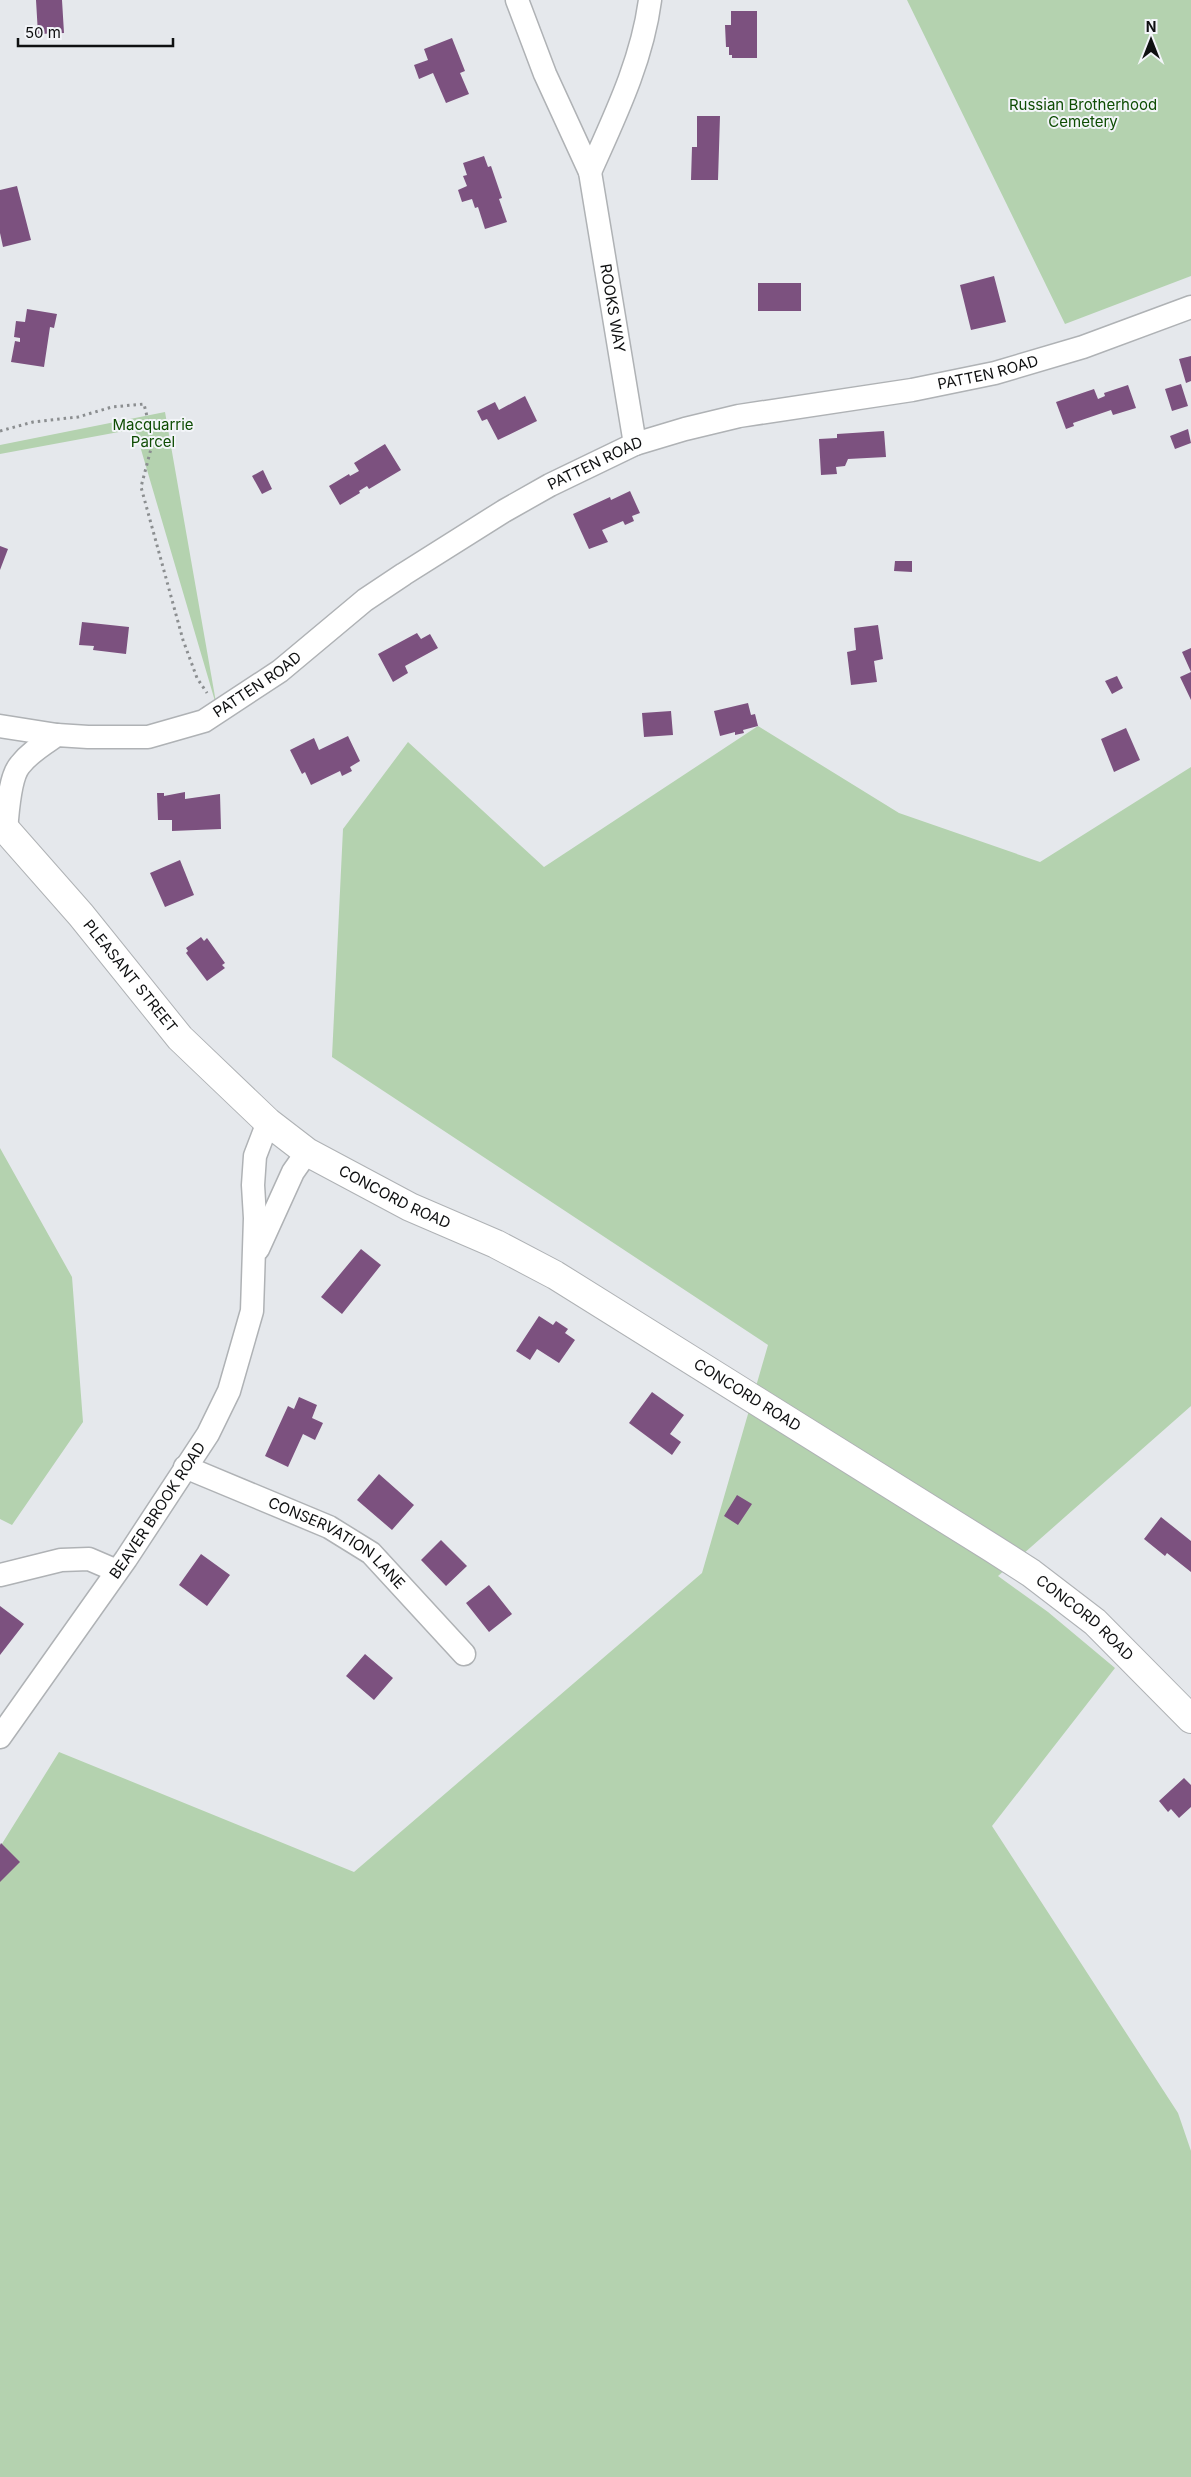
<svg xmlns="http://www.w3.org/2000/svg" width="1191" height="2477" font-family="Inter,sans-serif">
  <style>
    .green { fill: #b4d2af }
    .building { fill: #7c517f }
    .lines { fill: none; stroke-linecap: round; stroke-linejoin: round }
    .minor-casing { stroke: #afb2b5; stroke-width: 25 }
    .major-casing { stroke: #afb2b5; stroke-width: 30 }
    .path { stroke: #8b8e90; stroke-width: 3; stroke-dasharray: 2.5 4; stroke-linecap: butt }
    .minor { stroke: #fff; stroke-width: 22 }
    .major { stroke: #fff; stroke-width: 28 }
    .labels { text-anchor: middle; stroke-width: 4; stroke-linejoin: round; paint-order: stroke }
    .park-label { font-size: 15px; fill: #0e4c03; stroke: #f3f5f9 }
    .street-label { font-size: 15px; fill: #0f1011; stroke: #f3f5f9 }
  </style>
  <rect width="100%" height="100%" fill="#e5e8ec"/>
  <path class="green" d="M 907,0 L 1191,0 L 1191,276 L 1065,324 Z
    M 165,412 L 217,708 L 135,429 L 0,454 L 0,445 Z
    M 758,726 L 899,813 L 1040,862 L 1191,767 L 1191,1406 L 998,1576 L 1048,1612 L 1115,1668 L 992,1826 L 1178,2113 L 1191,2151 L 1191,2477 L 0,2477 L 0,1847 L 59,1752 L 354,1872 L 702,1573 L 768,1345 L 332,1057 L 343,829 L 408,742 L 544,867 Z
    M 0,1148 L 72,1277 L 83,1422 L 12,1525 L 0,1519 Z"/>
  <path class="building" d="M 36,0 L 62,0 L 64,33 L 38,34 Z
    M 731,11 L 757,11 L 757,58 L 732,58 L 732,55 L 729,55 L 729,47 L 726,47 L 725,25 L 731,25 Z
    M 452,38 L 465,71 L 460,73 L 469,94 L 446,103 L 433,73 L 419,79 L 414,65 L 428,60 L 424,49 Z
    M 697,116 L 720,116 L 718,180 L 691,180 L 692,147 L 697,147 Z
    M 484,156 L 488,167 L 491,166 L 502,198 L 499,199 L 507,222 L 485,229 L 478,207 L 475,208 L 472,199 L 462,202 L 458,190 L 467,186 L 463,176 L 467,175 L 463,163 Z
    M 17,186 L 31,240 L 3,247 L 0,233 L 0,190 Z
    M 994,276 L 1006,322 L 971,330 L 960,285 Z
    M 758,283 L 801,283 L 801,311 L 758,311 Z
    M 27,309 L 57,314 L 54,328 L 50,327 L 44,367 L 11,362 L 15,341 L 20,342 L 20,338 L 14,337 L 16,321 L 25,322 Z
    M 1191,356 L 1191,381 L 1186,383 L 1179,359 Z
    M 1181,384 L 1188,406 L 1172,411 L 1165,389 Z
    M 1128,385 L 1136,408 L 1113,415 L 1111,410 L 1073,423 L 1074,426 L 1066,429 L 1056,402 L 1094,389 L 1098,399 L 1105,396 L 1104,393 Z
    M 525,396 L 537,421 L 498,440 L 487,419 L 482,421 L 477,411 L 495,402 L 499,410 Z
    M 1188,429 L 1191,443 L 1175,449 L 1170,436 Z
    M 884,431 L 886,457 L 848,459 L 845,466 L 836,467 L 837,474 L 821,475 L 819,439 L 837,438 L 837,434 Z
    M 385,444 L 401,470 L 369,489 L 367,486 L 359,491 L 360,493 L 340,505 L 329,486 L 349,474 L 350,476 L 359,471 L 354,463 Z
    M 263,470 L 272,489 L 262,494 L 252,476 Z
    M 630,491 L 640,513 L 632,516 L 634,521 L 625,525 L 623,521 L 602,530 L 608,542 L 589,549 L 573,514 L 610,497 L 611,500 Z
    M 0,546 L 8,549 L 0,570 Z
    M 895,561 L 912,561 L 912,572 L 894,571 Z
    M 82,622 L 129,627 L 126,654 L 93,650 L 94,646 L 79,645 Z
    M 878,625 L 883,659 L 874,661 L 877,682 L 851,685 L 847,652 L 856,650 L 854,628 Z
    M 417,633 L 421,639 L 430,634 L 438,648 L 405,666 L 408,673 L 393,682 L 378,654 Z
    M 1191,648 L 1191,672 L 1182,652 Z
    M 1191,672 L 1191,700 L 1180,677 Z
    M 1117,676 L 1123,688 L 1112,694 L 1105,681 Z
    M 748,703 L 751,715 L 755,714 L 758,726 L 743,730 L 744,733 L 735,735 L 735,732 L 720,736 L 714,711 Z
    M 671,711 L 673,735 L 644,737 L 642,713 Z
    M 1126,728 L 1140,760 L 1114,772 L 1101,739 Z
    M 348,736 L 360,761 L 350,767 L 352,771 L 342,776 L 340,771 L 311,785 L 305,772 L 302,774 L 290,750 L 314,738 L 319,750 Z
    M 185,792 L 185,799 L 220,794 L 221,829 L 172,831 L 172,820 L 158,820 L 157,793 L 164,793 L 164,796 Z
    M 180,860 L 194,895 L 165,907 L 150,873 Z
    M 201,937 L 204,941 L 207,938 L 225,963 L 222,965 L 225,968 L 207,981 L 186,953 L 188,951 L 186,948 Z
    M 361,1249 L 381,1265 L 342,1314 L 321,1297 Z
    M 539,1316 L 553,1325 L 556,1321 L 568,1329 L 565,1333 L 575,1340 L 559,1363 L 537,1349 L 530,1360 L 516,1351 Z
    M 652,1392 L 684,1415 L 670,1434 L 681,1442 L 672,1455 L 629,1423 Z
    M 299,1397 L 317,1405 L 312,1418 L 323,1423 L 315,1440 L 303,1434 L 288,1467 L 265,1456 L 288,1406 L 294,1409 Z
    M 379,1474 L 414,1505 L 392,1530 L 357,1500 Z
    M 737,1495 L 752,1504 L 738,1525 L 724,1516 Z
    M 1161,1517 L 1191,1541 L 1191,1572 L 1167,1553 L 1165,1556 L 1144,1539 Z
    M 441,1540 L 467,1566 L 446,1586 L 421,1560 Z
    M 201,1554 L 230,1575 L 207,1606 L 179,1585 Z
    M 489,1585 L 512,1614 L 489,1632 L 466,1603 Z
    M 0,1606 L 24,1624 L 0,1655 Z
    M 365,1654 L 393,1678 L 374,1700 L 346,1676 Z
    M 1184,1778 L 1191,1785 L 1191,1807 L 1179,1818 L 1171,1809 L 1168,1812 L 1159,1801 Z
    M 1,1843 L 20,1862 L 0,1882 L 0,1845 Z"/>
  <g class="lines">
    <g class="minor-casing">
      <g id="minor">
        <path id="s1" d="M 517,0 L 545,74 L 590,172 L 635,444"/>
        <path d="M 590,172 C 615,116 642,61 650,0"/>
        <path d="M 0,726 L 57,735"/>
        <path id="s2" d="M 6,830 C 8,812 9,778 20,765 C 30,752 44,744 57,735 L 88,737 L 148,737 L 204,721 L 280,671 L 365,600 L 404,574 L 504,511 L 550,485 L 635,444 L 685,429 L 739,416 L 912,390 L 995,373 L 1083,347 L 1191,307"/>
        <path d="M 258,1249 L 293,1172 L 307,1152"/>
        <path id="s3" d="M 185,1467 L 329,1527 L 371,1553 L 464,1654"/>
        <path d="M 0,1575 L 61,1560 L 89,1559 L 117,1571"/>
        <path id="s4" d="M 0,1737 L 126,1559 L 208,1434 L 229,1391 L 252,1311 L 255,1218 L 253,1185 L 255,1156 L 268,1122"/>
      </g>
    </g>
    <g class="major-casing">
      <g id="major">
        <path id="s5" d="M 0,823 L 81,915 L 180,1038 L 268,1122 L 307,1152 L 410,1207 L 496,1244 L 555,1275 L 992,1548 L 1031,1573 L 1095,1622 L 1191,1719"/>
      </g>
    </g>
    <path class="path" d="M 0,431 L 33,422 L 78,417 L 112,407 L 144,404 L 153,441 L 141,487 L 183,640 L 197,678 L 207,693"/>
    <use href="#minor" class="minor"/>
    <use href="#major" class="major"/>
  </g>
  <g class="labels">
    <g class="park-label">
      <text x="1083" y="110">Russian Brotherhood<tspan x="1083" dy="17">Cemetery</tspan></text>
      <text x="153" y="430">Macquarrie<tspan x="153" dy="17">Parcel</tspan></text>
    </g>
    <g class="street-label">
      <text dy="5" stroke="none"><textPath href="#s1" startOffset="325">ROOKS WAY</textPath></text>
      <text dy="5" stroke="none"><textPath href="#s2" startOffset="1139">PATTEN ROAD</textPath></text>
      <text dy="5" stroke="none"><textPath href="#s2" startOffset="734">PATTEN ROAD</textPath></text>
      <text dy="5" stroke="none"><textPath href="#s2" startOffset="329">PATTEN ROAD</textPath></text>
      <text dy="5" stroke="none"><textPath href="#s5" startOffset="201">PLEASANT STREET</textPath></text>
      <text dy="5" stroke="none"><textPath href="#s5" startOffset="550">CONCORD ROAD</textPath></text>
      <text dy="5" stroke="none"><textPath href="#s5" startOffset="955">CONCORD ROAD</textPath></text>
      <text dy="5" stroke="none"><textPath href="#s4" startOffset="276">BEAVER BROOK ROAD</textPath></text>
      <text dy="5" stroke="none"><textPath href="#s3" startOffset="171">CONSERVATION LANE</textPath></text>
      <text dy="5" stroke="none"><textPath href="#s5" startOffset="1360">CONCORD ROAD</textPath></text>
    </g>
  </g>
  <g transform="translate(1151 40)" stroke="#f3f5f9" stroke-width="4" paint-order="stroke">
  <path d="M0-4L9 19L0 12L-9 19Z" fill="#0f1011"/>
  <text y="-8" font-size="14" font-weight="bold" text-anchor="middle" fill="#0f1011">N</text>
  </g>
  <path d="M18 38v8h155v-8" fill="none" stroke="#0f1011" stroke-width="2.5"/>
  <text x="25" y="38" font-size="15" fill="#0f1011" stroke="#f3f5f9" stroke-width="4" paint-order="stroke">50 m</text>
</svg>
